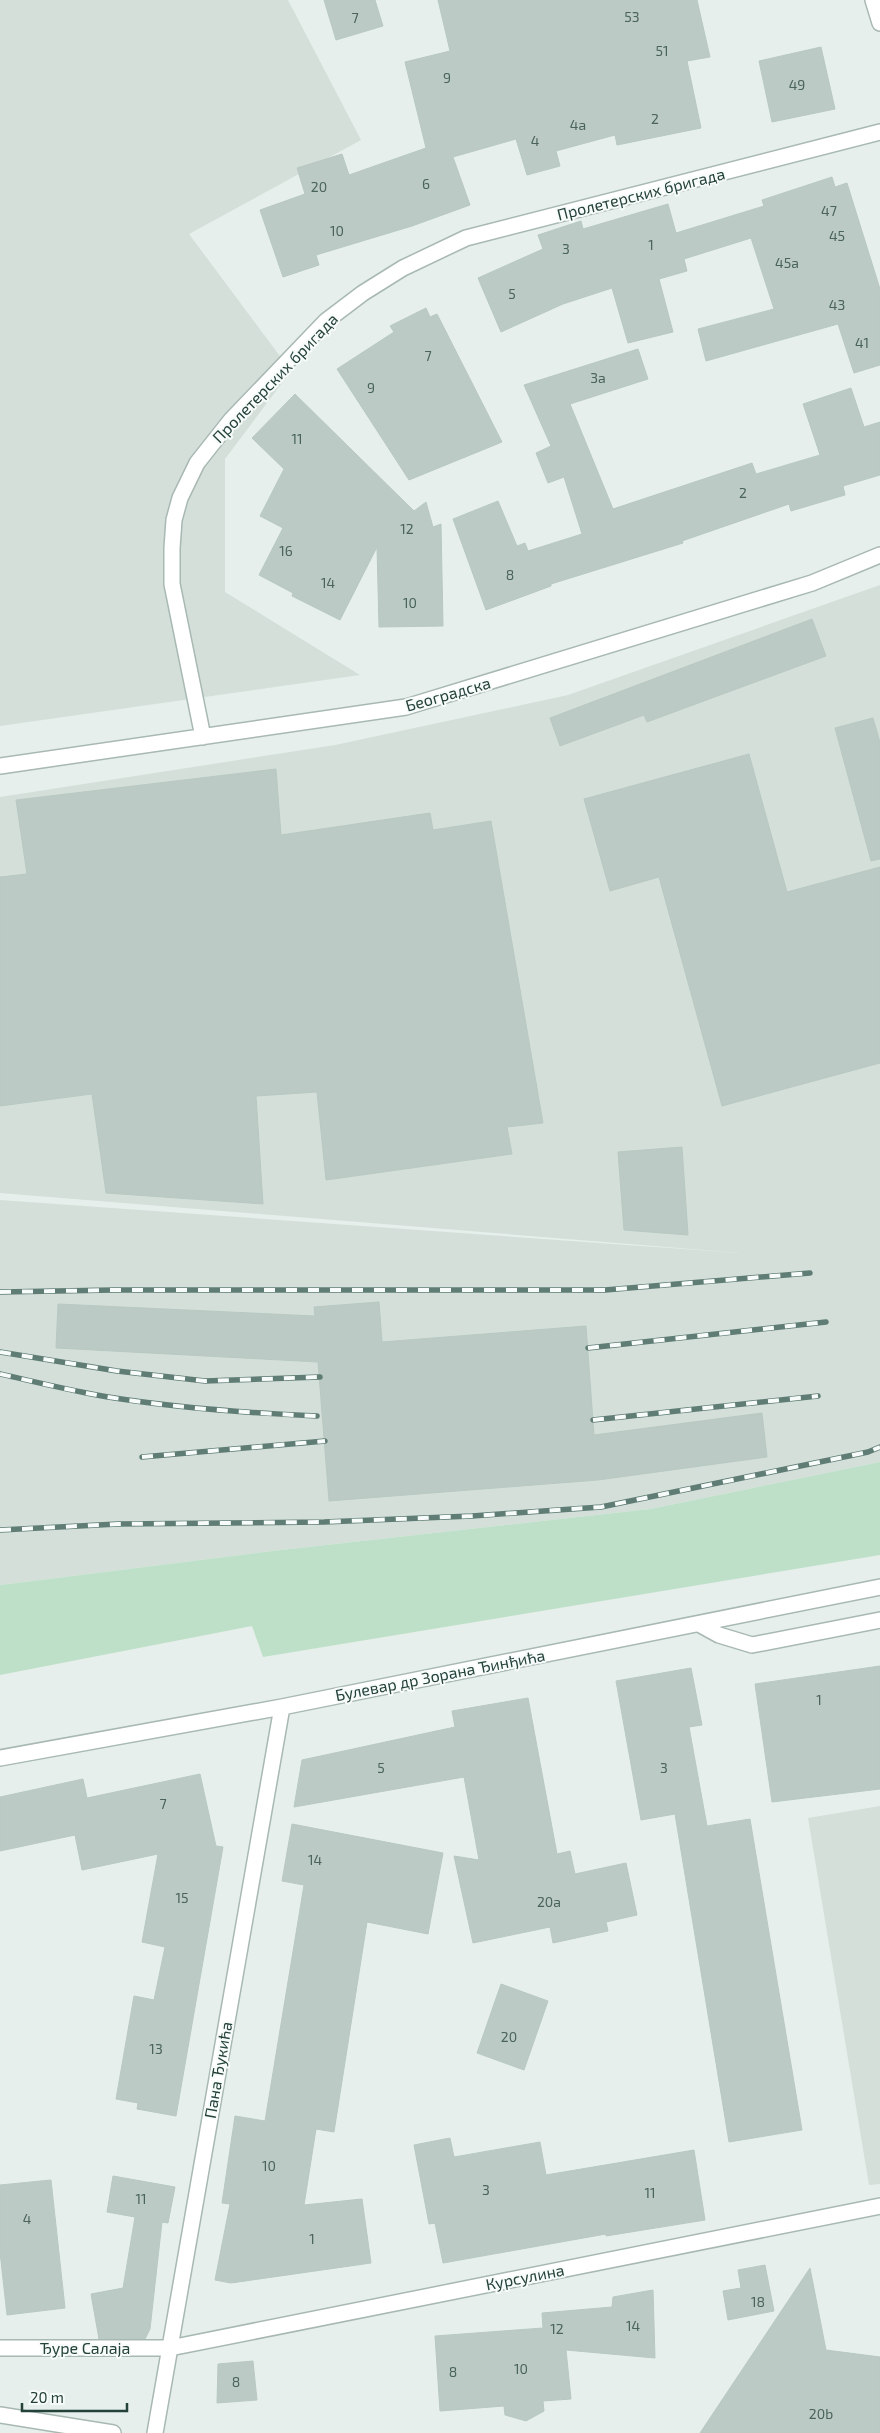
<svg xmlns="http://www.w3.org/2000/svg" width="880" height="2433" font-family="'Exo 2',sans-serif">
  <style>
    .built { fill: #d4dfda }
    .green { fill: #bfe0c8 }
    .building { fill: #bbcac4; stroke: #b8c9c2 }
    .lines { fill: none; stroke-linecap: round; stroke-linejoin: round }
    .lane-casing { stroke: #a8b8b2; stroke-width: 18 }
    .street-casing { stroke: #a8b8b2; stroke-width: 18 }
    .lane { stroke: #fff; stroke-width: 15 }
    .street { stroke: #fff; stroke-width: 15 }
    .rail-casing { stroke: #5f7d75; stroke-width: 5.5 }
    .rail { stroke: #f7fbf9; stroke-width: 4; stroke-dasharray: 11; stroke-linecap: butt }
    .labels { text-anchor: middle; stroke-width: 4; stroke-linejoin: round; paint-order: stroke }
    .number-label { font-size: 14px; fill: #4a645c }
    .street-label { font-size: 16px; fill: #24423a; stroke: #f7fbf9 }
  </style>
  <rect width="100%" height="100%" fill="#e6efeb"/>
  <path class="built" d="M 0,0 L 288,0 L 361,140 L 189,234 L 291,371 L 225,459 L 225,592 L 360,675 L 0,726 Z
    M 880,585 L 880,1462 L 650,1509 L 272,1551 L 0,1585 L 0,1200 L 740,1253 L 0,1193 L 0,797 L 335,745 L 568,695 Z
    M 880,1806 L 880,2184 L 869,2185 L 808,1818 Z"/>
  <path class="green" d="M 880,1462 L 880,1555 L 263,1657 L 252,1626 L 0,1675 L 0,1585 L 272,1551 L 650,1509 Z"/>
  <path class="building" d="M 324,0 L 375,0 L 383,26 L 336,40 Z
    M 438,0 L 697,0 L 710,57 L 687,61 L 701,128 L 617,145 L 615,135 L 556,151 L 560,166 L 527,175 L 516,139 L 453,157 L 470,205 L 412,226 L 316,255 L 319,265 L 283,277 L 260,210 L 305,194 L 297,168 L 342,154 L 349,175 L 426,148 L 405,62 L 450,51 Z
    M 821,47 L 835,109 L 772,122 L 759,61 Z
    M 832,177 L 835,187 L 847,183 L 880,289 L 880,365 L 854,373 L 838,324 L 706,361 L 698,329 L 774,309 L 751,238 L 684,259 L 687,271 L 659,279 L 673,332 L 628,343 L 612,288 L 563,304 L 501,332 L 478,278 L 543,249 L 538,235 L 581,221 L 583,229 L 668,204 L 676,233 L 764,206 L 762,200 Z
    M 426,308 L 430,317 L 437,314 L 502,442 L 409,480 L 337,369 L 394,332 L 390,326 Z
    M 638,349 L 648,379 L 570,404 L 613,509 L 752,463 L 756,474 L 820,455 L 803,404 L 851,388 L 864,427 L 880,422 L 880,475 L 843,486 L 845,495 L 791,511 L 789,504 L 682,541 L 683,543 L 551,584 L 551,586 L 486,610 L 453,519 L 498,501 L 517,546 L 525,543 L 528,551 L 582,534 L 564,477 L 548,483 L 536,453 L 551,446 L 524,385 Z
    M 295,394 L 414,511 L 426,502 L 433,527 L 441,524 L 443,626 L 379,627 L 377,547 L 340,620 L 292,596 L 293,593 L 259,575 L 283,528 L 260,516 L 284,469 L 252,438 Z
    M 812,619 L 826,656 L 647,722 L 644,715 L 560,746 L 550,718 Z
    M 873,718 L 880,742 L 880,859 L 871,861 L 835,728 Z
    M 749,754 L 787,892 L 880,867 L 880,1063 L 722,1106 L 659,877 L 610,891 L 584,799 Z
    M 276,769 L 281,835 L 430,813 L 433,830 L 491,821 L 543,1123 L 507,1127 L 512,1154 L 326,1180 L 317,1092 L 256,1096 L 263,1204 L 106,1193 L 92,1094 L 0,1106 L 0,877 L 27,874 L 16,800 Z
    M 682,1147 L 688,1235 L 624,1230 L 618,1152 Z
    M 379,1302 L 382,1342 L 586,1326 L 594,1435 L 762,1413 L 767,1457 L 598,1480 L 329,1501 L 318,1362 L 56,1348 L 58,1304 L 315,1316 L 314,1307 Z
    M 880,1666 L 880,1789 L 772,1802 L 755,1684 Z
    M 691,1668 L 702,1725 L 689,1727 L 707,1826 L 750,1819 L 802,2130 L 729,2142 L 675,1814 L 641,1820 L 616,1681 Z
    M 528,1698 L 557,1854 L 570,1851 L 575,1874 L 626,1863 L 637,1915 L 606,1922 L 608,1931 L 553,1943 L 550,1927 L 473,1943 L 454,1856 L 479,1860 L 464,1777 L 294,1807 L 302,1760 L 455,1727 L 452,1711 Z
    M 200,1774 L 216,1846 L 223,1847 L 176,2116 L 137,2109 L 138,2103 L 116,2099 L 134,1996 L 154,2000 L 165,1947 L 142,1942 L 158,1854 L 82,1870 L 75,1835 L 0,1851 L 0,1797 L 83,1779 L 87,1798 Z
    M 292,1824 L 443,1853 L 428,1934 L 367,1922 L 334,2132 L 316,2129 L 304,2205 L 362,2199 L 371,2263 L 231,2283 L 215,2280 L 230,2204 L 222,2203 L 235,2116 L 265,2121 L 304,1885 L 282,1881 Z
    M 501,1984 L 548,2001 L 524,2070 L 477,2053 Z
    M 450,2138 L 454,2157 L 540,2142 L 546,2175 L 694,2150 L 705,2220 L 606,2236 L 606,2234 L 443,2263 L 435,2223 L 429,2224 L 414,2145 Z
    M 113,2176 L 175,2187 L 168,2223 L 162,2222 L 150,2329 L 145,2339 L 99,2339 L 91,2294 L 123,2288 L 135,2217 L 107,2212 Z
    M 51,2180 L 65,2308 L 7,2315 L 0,2252 L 0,2185 Z
    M 765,2265 L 774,2311 L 728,2320 L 723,2291 L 741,2288 L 738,2270 Z
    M 810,2268 L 826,2350 L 880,2357 L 880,2433 L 700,2433 Z
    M 653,2290 L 655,2358 L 566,2350 L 571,2399 L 543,2401 L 544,2411 L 526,2421 L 505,2415 L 504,2406 L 440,2411 L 435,2336 L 543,2328 L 542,2313 L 612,2307 L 613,2297 Z
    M 253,2361 L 257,2400 L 217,2403 L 218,2364 Z"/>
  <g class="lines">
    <g class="lane-casing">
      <path id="lane" d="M 699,1624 L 719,1635 L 752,1645 L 880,1620
        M 0,2415 L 113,2433"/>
    </g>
    <g class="street-casing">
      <path id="street" d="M 873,0 L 880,23
        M 203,737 L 172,584 L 172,548 L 174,520 L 180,498 L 197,463 L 231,420 L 326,321 L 363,293 L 403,268 L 466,238 L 880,132
        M 0,766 L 406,707 L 812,583 L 880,555
        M 0,1758 L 282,1707 L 880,1587
        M 0,2348 L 170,2348 L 880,2206
        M 155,2433 L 282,1707"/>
    </g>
    <use href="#lane" class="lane"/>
    <use href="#street" class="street"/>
    <g class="rail-casing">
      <path id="rail" d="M 0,1292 L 114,1290 L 605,1290 L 810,1273
        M 588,1348 L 826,1322
        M 0,1352 L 117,1371 L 205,1381 L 320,1377
        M 0,1374 C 36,1382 72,1391 108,1397 C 178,1408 247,1413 317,1416
        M 593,1420 L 818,1396
        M 142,1457 L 325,1441
        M 0,1530 L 118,1524 L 324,1522 L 472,1516 L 601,1507 L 868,1452 L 880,1447"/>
    </g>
    <use href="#rail" class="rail"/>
  </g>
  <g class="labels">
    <g class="number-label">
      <text x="632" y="22">53</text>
      <text x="355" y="23">7</text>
      <text x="662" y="56">51</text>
      <text x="447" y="83">9</text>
      <text x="797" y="90">49</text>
      <text x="655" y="124">2</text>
      <text x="578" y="130">4a</text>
      <text x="535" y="146">4</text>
      <text x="426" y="189">6</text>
      <text x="319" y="192">20</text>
      <text x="829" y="216">47</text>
      <text x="337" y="236">10</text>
      <text x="837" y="241">45</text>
      <text x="651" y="250">1</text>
      <text x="566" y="254">3</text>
      <text x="787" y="268">45a</text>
      <text x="512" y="299">5</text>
      <text x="837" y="310">43</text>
      <text x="862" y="348">41</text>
      <text x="428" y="361">7</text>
      <text x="598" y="383">3a</text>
      <text x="371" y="393">9</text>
      <text x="297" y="444">11</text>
      <text x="743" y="498">2</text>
      <text x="407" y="534">12</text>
      <text x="286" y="556">16</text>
      <text x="510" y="580">8</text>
      <text x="328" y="588">14</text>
      <text x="410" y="608">10</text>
      <text x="819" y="1705">1</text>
      <text x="381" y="1773">5</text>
      <text x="664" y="1773">3</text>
      <text x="163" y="1809">7</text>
      <text x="315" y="1865">14</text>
      <text x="182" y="1903">15</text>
      <text x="549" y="1907">20a</text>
      <text x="509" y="2042">20</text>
      <text x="156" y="2054">13</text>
      <text x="269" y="2171">10</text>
      <text x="486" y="2195">3</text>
      <text x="650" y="2198">11</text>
      <text x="141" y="2204">11</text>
      <text x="27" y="2224">4</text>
      <text x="312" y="2244">1</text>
      <text x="758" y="2307">18</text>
      <text x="633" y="2331">14</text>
      <text x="557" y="2334">12</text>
      <text x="521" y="2374">10</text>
      <text x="453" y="2377">8</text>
      <text x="236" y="2387">8</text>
      <text x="821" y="2419">20b</text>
    </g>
    <g class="street-label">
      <text transform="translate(641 194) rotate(-14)" y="6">Пролетерских бригада</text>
      <text transform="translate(275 378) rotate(-46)" y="6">Пролетерских бригада</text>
      <text transform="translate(448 694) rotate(-16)" y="6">Београдска</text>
      <text transform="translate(440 1675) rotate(-11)" y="6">Булевар др Зорана Ђинђића</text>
      <text transform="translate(218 2070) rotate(-80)" y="6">Пана Ђукића</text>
      <text transform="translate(525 2277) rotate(-11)" y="6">Курсулина</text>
      <text x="85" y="2354">Ђуре Салаја</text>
    </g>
  </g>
  <path d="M22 2403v8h105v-8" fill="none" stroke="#24423a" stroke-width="2.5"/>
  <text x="30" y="2403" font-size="15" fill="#24423a" stroke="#f7fbf9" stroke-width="4" paint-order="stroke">20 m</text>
</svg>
